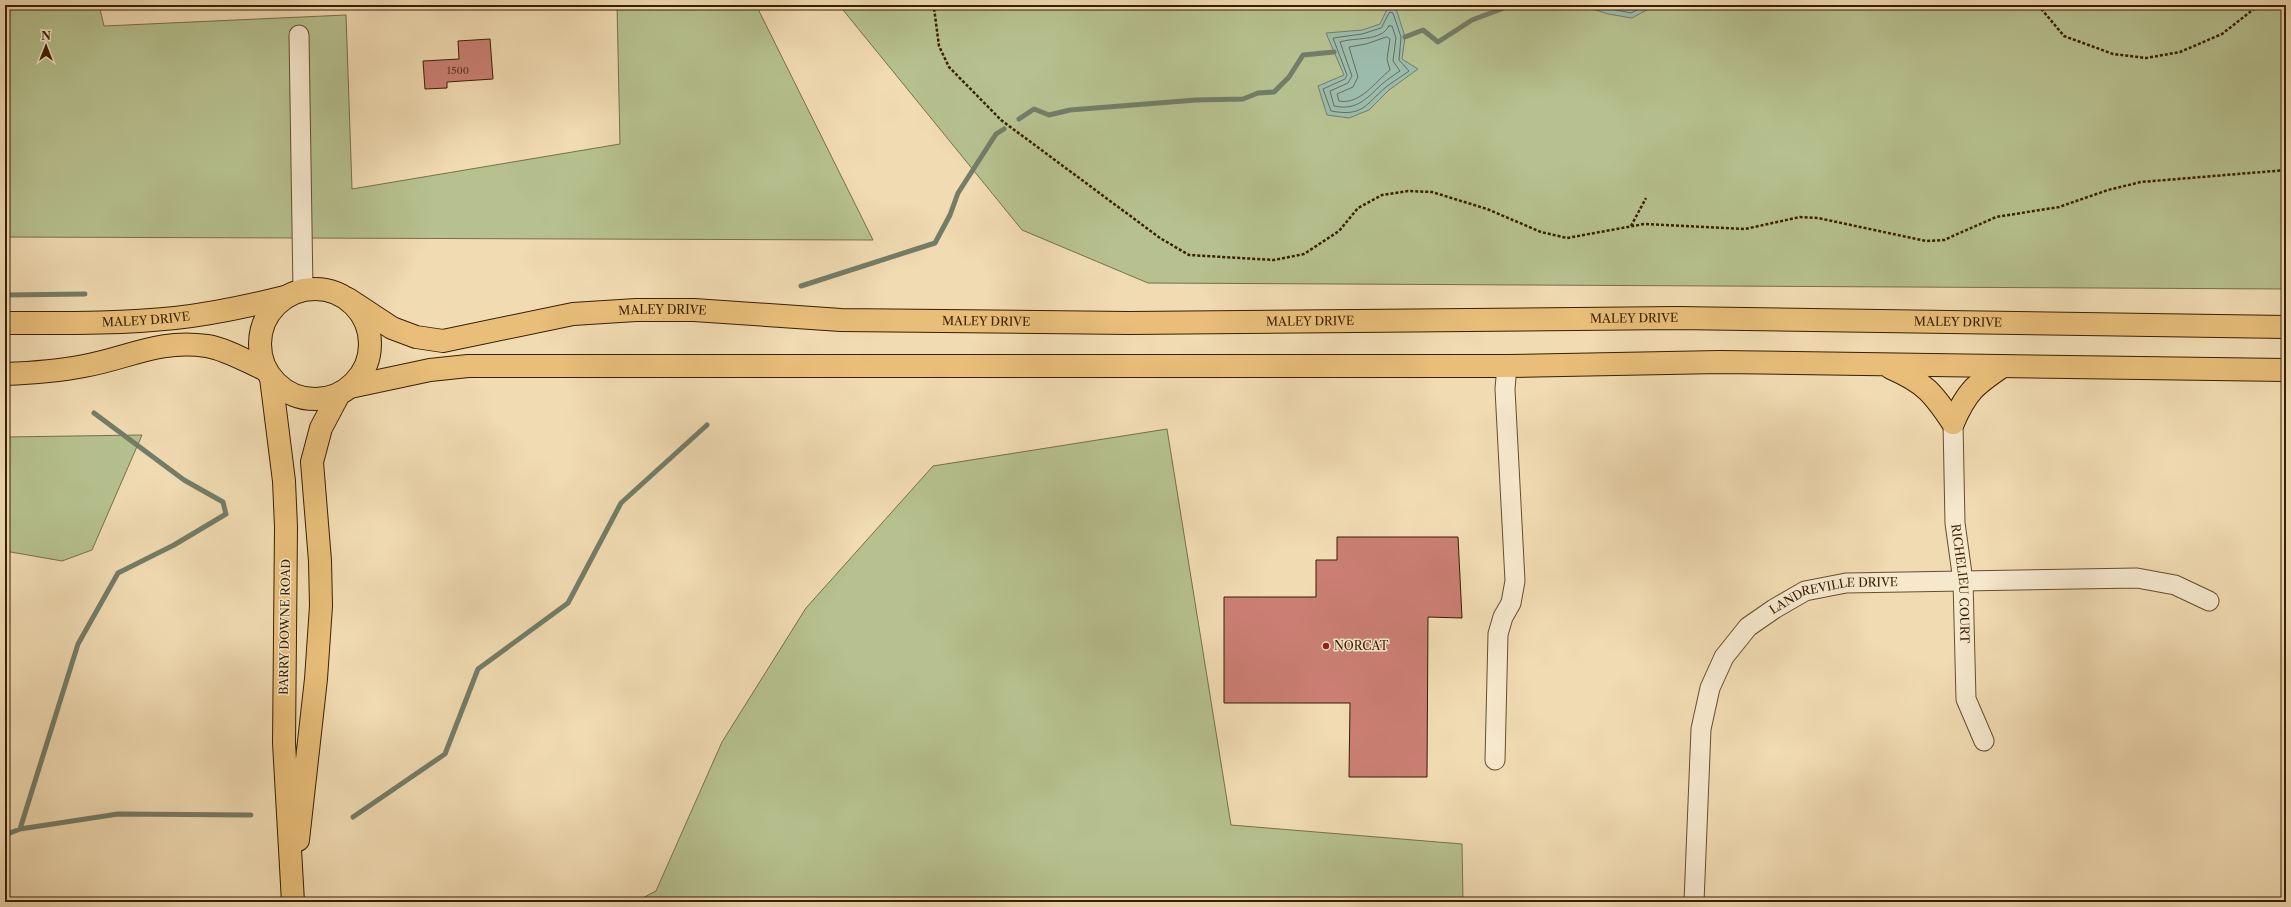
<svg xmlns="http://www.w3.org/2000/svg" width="2291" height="907" font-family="'Libre Caslon Text',serif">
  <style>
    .green { fill: #b6c18f; stroke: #777048 }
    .water { fill: #9bbbac; stroke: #737d68 }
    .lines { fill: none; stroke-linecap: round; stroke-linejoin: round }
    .shore { stroke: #6a6d56; stroke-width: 1 }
    .stream { stroke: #737d68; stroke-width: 5 }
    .building { fill: #cb7f74; stroke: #381f01 }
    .minor-casing { stroke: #664e2d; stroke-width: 21 }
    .major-casing { stroke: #381f01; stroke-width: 24 }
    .highway-casing { stroke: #381f01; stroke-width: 24 }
    .path { stroke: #381f01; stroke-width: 2.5; stroke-dasharray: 3 2; stroke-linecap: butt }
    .minor { stroke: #f6e8cd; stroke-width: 19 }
    .major { stroke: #e8be79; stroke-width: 22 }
    .highway { stroke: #e8be79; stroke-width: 22 }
    .poi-dot { fill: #8f2418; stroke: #f6e8cd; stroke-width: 1.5 }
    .labels { text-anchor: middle; stroke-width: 3; stroke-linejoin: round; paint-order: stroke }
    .number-label { font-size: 10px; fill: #5d371e }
    .street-label { font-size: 12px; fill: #381f01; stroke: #f6e8cd }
    .poi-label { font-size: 12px; fill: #381f01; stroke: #f6e8cd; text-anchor: start }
  </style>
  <rect width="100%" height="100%" fill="#f1dbb2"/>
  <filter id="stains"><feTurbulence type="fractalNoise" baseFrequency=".005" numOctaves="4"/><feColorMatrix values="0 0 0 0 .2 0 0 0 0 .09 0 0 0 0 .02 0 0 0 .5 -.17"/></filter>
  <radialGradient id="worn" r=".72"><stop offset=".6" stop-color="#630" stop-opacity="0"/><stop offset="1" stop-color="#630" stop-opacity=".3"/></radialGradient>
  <path class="green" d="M 5,5 L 99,5 L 104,26 L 346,15 L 352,189 L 620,144 L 617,5 L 756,5 L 873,240 L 5,237 Z
    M 839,5 L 2286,5 L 2286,289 L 1148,283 L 1022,230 Z
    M 1167,429 L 1231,825 L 1462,844 L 1463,902 L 635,902 L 656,891 L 722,742 L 806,608 L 933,466 Z
    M 142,435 L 92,550 L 62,561 L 5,551 L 5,437 Z"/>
  <path class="water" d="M 1389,5 L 1395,5 L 1405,37 L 1402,59 L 1418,69 L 1389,90 L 1369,110 L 1349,118 L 1327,115 L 1318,86 L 1344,75 L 1326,33 L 1362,30 L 1380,24 Z
    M 1580,5 L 1656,5 L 1632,18 L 1608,14 Z"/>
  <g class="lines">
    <path class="shore" d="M 1592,5 L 1631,13 L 1647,5
      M 1390,12 L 1393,13 L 1401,37 L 1399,60 L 1409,71 C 1402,76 1394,81 1386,87 C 1365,105 1363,117 1331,111 L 1323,89 L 1345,79 L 1347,75 L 1333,38 L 1362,34 L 1381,28 Z
      M 1389,26 L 1392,26 L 1396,38 L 1393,61 L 1400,71 C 1394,75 1388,79 1382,84 C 1367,98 1357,111 1334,106 L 1330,91 L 1348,83 L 1352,76 L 1340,42 C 1354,37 1381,42 1389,26 Z
      M 1387,37 L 1390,39 L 1387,59 L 1390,70 C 1375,82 1360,105 1339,101 L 1337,94 L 1353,87 L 1358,77 L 1349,47 L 1366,44 Z"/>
    <path class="stream" d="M 1405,37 L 1423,30 L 1438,42 L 1472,20 L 1512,5
      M 1019,119 L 1034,109 L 1049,115 L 1070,110 L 1196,100 L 1243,99 L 1258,93 L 1274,92 L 1289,77 L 1303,55 L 1334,52
      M 801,286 L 935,243 L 950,215 L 958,193 L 996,134 L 1004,129
      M 5,295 L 85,294
      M 353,817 L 445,754 L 478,669 L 568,603 L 621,503 L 707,425
      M 20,829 L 78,644 L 118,573 L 174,545 L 226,514 L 223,502 L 184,480 L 94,413
      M 5,835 L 20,829 L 118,814 L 251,815"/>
  </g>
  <path class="building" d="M 490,39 L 493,79 L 447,82 L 447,88 L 425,89 L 423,61 L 459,59 L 458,41 Z
    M 1337,537 L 1458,537 L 1462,618 L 1428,617 L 1427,777 L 1349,777 L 1350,703 L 1224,703 L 1224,597 L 1316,597 L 1316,560 L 1337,560 Z"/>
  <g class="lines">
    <g class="minor-casing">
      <g id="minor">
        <path d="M 299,35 L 303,290"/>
        <path id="s1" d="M 1953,423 L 1955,523 L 1963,581 L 1966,699 L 1984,741"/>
        <path d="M 1495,760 L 1498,634 L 1503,617 L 1511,603 L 1515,581 L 1505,389 L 1507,366"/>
        <path id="s2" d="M 1694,902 L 1701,729 L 1710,688 L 1724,657 L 1748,627 L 1774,609 L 1805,591 L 1846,583 L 1963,581 L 2137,578 L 2175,585 L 2209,601"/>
      </g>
    </g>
    <g class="major-casing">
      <path id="major" d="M 271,378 L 284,481 L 286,527 L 284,743 L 293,902
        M 298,840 L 316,679 L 321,606 L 320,561 L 312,462 L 321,428 L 339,394"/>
    </g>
    <g class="highway-casing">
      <g id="highway">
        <circle cx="315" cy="344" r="55"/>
        <path id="s3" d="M 348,299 L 392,328 L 416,337 L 443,341 L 573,314 L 636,310 L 694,310 L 841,320 L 1129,323 L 1677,318 L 2286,327"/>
        <path id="s4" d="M 5,323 C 61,323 119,324 175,318 C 212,314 249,306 285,297"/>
        <path d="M 1891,368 C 1925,383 1933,393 1953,423"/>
        <path d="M 5,374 C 31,373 58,371 84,366 C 129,358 158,339 207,346 C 226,349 248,362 266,370"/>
        <path d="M 350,387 L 430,370 L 468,366 L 1507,366 L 1720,362 L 2286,370"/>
        <path d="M 1953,423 C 1967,391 1975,385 2003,366"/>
      </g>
    </g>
    <path class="path" d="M 931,5 L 934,8 L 939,46 L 949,67 L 1001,120 L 1160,238 L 1189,255 L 1274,260 L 1304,254 L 1339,231 L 1358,208 L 1382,195 L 1408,191 L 1432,192 L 1487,209 L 1541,232 L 1567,238 L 1644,224 L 1745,229 L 1800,217 L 1818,218 L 1926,241 L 1944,240 L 1996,217 L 2059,207 L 2108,190 L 2141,182 L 2286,170
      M 2038,5 L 2064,36 L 2113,54 L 2146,58 L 2180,52 L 2222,34 L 2259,5
      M 1631,226 L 1646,198"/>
    <use href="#minor" class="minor"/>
    <use href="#major" class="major"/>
    <use href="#highway" class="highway"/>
  </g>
  <circle class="poi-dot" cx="1326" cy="646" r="4"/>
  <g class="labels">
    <g class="number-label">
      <text x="458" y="74">1500</text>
    </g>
    <g class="street-label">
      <text dy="4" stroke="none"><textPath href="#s3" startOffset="328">MALEY DRIVE</textPath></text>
      <text dy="4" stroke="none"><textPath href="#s3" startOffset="1300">MALEY DRIVE</textPath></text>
      <text dy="4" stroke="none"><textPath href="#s4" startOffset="141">MALEY DRIVE</textPath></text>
      <text dy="4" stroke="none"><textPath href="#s3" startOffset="652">MALEY DRIVE</textPath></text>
      <text dy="4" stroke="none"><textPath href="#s3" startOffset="976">MALEY DRIVE</textPath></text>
      <text dy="4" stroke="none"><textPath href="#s3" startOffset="1624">MALEY DRIVE</textPath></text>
      <text dy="4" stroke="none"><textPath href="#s1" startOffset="161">RICHELIEU COURT</textPath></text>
      <text dy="4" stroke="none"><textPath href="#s2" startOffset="382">LANDREVILLE DRIVE</textPath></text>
      <text transform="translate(285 627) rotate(-89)" y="4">BARRY DOWNE ROAD</text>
    </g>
    <g class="poi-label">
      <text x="1334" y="650">NORCAT</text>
    </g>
  </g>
  <rect width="2291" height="907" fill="none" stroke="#f1dbb2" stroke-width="20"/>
  <rect x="6" y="6" width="2279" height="895" fill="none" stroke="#381f01" stroke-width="2"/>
  <rect x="10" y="10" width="2271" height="887" fill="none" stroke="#381f01"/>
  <g transform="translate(46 46)" stroke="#f6e8cd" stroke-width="3" paint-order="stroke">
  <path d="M0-3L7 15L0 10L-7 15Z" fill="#381f01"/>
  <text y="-6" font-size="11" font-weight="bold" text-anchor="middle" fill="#381f01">N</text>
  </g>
  <rect width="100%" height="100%" filter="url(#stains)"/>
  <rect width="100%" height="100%" fill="url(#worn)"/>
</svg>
